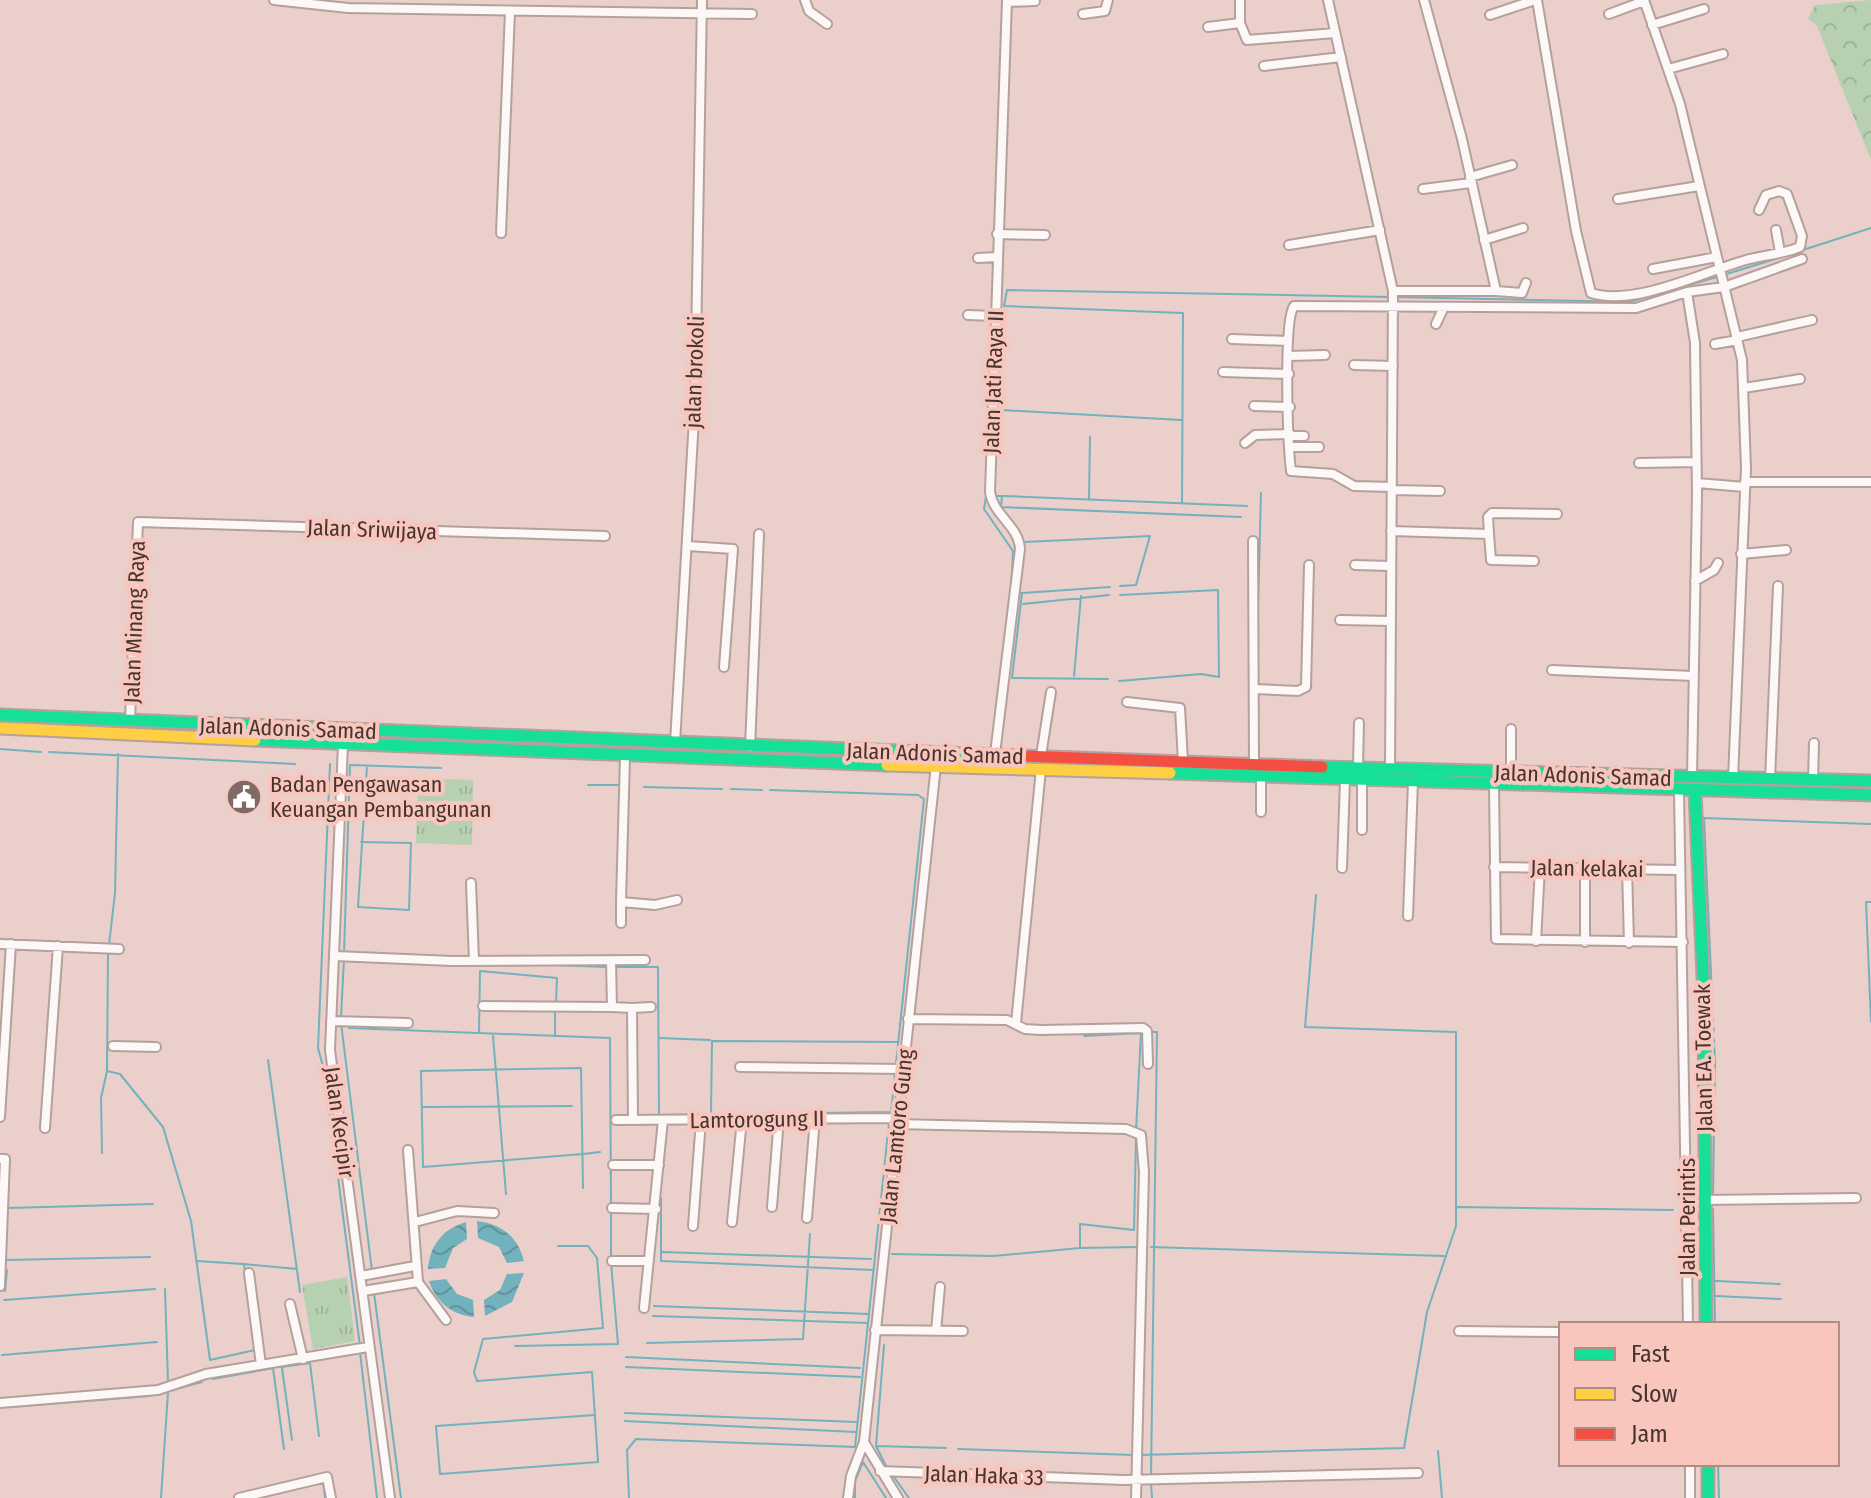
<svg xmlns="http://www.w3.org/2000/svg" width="1871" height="1498" font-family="'Fira Sans Condensed',sans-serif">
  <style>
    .grass { fill: url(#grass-tufts) }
    .forest { fill: url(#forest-crowns) }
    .water { fill: url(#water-waves) }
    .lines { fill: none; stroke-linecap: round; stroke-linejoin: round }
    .stream { stroke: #71b2bd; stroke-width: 2 }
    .street-casing { stroke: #b5a09c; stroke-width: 12 }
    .fast-casing { stroke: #b5a09c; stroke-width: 15 }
    .slow-casing { stroke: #b5a09c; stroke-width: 15 }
    .jam-casing { stroke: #b5a09c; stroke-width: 15 }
    .street { stroke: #fcf8f7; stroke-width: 8 }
    .fast { stroke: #16e098; stroke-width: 11 }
    .slow { stroke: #ffcf43; stroke-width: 11 }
    .jam { stroke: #f24e42; stroke-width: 11 }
    .labels { text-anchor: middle; stroke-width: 8; stroke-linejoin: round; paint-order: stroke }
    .street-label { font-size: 22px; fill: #473430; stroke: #f8c6bc }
    .poi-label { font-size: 22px; fill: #473430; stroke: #f8c6bc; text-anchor: start }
  </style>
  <defs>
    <pattern id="grass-tufts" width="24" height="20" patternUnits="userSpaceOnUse" patternTransform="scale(2)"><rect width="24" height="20" fill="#b6d0b1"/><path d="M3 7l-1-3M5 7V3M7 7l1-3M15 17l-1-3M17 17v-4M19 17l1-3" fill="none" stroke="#9eb399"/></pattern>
    <pattern id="forest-crowns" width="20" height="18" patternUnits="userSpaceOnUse" patternTransform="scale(2)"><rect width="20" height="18" fill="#b6d0b1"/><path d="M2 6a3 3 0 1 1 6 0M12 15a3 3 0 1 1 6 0" fill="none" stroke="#9eb399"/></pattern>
    <pattern id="water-waves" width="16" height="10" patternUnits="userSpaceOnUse" patternTransform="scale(2)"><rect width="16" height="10" fill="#71b2bd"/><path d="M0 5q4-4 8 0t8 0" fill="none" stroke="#5f929a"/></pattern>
  </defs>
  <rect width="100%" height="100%" fill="#eacfca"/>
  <path class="grass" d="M 418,778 L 473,780 L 472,845 L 416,843 Z
    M 347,1277 L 355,1341 L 313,1349 L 302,1285 Z"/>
  <path class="forest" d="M 1871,0 L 1871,160 L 1817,26 L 1808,18 L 1815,5 Z"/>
  <path class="water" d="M 477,1221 C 502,1224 518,1237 524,1261 L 507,1263 L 499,1247 L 478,1238 Z
    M 466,1222 L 467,1239 L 453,1248 L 445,1268 L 428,1269 C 430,1245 443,1229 466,1222 Z
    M 524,1273 L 512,1302 L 485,1316 L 484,1300 L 500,1290 L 507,1274 Z
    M 446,1279 L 457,1294 L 473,1300 L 474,1317 C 452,1315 436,1302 429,1281 Z"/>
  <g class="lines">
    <path class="stream" d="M 1803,250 L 1871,228
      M 1723,275 L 1782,257
      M 1395,297 L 1629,302 L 1717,277
      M 1002,410 L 1181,420
      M 986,496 L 984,509 L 1013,551 L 1011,593
      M 993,496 L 1002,496 L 1001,507 L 1241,517
      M 1004,496 L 1247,506
      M 1089,498 L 1090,437
      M 1182,504 L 1183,313 L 1004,306 L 1007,290 L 1388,297
      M 1025,542 L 1150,536 L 1136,585 L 1120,586
      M 1017,593 L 1022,593 L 1012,678 L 1108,679
      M 1023,593 L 1110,587
      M 1023,604 L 1109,595
      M 1257,646 L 1261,493
      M 1074,676 L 1081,596
      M 1119,681 L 1201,674 L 1219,677 L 1218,590 L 1120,595
      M 0,749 L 41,752
      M 49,752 L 295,764
      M 330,764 L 318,1048 L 324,1070 L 360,1346
      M 588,785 L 621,785
      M 644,787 L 722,789
      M 731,789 L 762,790
      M 770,790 L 918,795 L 924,799 L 896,1063
      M 361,842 L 411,843 L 409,910 L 358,907 L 367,766
      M 1871,902 L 1866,902 L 1871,1021
      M 109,945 L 115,893 L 118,754
      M 0,949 L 6,949
      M 108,952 L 107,1071 L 120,1074 L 163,1127 L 191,1221 L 210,1360 L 255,1350
      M 344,953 L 350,765 L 441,768
      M 526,964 L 607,967
      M 613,967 L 658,967 L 659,1115 L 891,1112 L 895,1074
      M 341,1017 L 344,959
      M 341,1023 L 372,1271
      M 349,1028 L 610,1038 L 611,1204
      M 479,1032 L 480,971 L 557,978 L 556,1002
      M 555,1034 L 555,1008
      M 493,1036 L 506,1194
      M 1084,1036 L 1140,1033
      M 660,1038 L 710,1040
      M 268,1060 L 300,1292
      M 423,1107 L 572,1106
      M 711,1113 L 712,1041 L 897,1042
      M 1136,1131 L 1141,1033
      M 102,1153 L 101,1098 L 107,1071
      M 583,1188 L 581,1068 L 421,1071 L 423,1167 L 583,1154 L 600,1152
      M 1713,1195 L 1715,1062 L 1704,818 L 1871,824
      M 661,1198 L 661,1261 L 873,1270
      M 1457,1207 L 1673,1210
      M 9,1208 L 153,1204
      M 1713,1209 L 1715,1324
      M 611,1210 L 611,1256
      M 558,1246 L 588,1246 L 597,1258 L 603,1328 L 483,1339 L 474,1372 L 477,1381 L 592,1372 L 598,1462 L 440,1474 L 436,1426 L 595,1415
      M 1151,1247 L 1444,1256
      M 1080,1248 L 1138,1247
      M 662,1252 L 871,1259
      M 892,1254 L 993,1256 L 1080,1248 L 1080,1224 L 1134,1230 L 1136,1137
      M 7,1260 L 150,1257
      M 197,1261 L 243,1264
      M 246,1281 L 244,1264 L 297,1269
      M 1716,1281 L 1780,1284
      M 165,1289 L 168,1382
      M 5,1291 L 7,1270
      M 374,1293 L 401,1498
      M 1716,1296 L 1781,1299
      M 4,1300 L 155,1289
      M 654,1306 L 869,1314
      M 653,1316 L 868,1323
      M 647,1343 L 803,1339 L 810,1234
      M 884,1345 L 876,1446 L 887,1468
      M 515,1346 L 618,1344 L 611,1262
      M 360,1352 L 377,1498
      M 2,1355 L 157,1342
      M 626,1357 L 860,1368
      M 281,1367 L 310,1363 L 319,1436
      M 626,1367 L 860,1377
      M 273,1368 L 284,1449
      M 282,1368 L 292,1440
      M 213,1379 L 274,1368
      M 10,1407 L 149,1396 L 202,1382
      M 625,1413 L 856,1422
      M 625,1421 L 855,1432
      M 877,1446 L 946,1448
      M 958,1449 L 1133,1455
      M 1438,1451 L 1442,1498
      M 1139,1455 L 1404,1448 L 1427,1312 L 1456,1226 L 1456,1032 L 1305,1027 L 1316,895
      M 1718,1464 L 1719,1498
      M 891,1473 L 909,1498
      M 1151,1477 L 1157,1032 L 1153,1032
      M 323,1479 L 325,1498
      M 1151,1483 L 1152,1498
      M 161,1498 L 168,1392
      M 629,1498 L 627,1450 L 636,1439 L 855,1447 L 889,1123
      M 855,1498 L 855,1481 L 863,1462 L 886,1498"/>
    <g class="street-casing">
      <path id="street" d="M 274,0 L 348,8 L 752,14
        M 805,0 L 809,11 L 827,24
        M 1240,0 L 1240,23 L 1247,40 L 1335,33
        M 1328,0 L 1393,291 L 1390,768
        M 1537,0 L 1576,231 L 1591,293 C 1634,307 1703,272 1746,260 C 1764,255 1784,254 1800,247 L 1802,236 L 1787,194 L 1779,191 L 1766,195 L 1759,210
        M 1644,0 L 1680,104 L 1742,360 L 1746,468 L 1733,779
        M 1007,2 L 1035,1
        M 1083,14 L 1105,11 L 1108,0
        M 1609,14 L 1644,1
        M 1490,15 L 1535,0
        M 1652,25 L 1704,9
        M 1208,27 L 1240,23
        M 1264,66 L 1341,57
        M 1668,69 L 1723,54
        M 1470,177 L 1512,165
        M 1423,189 L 1471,183
        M 1618,199 L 1699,186
        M 1776,230 L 1780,252
        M 501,233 L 510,11
        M 997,234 L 1045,235
        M 1484,240 L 1523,228
        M 1289,245 L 1380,230
        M 978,258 L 997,257
        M 1653,269 L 1717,257
        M 1393,291 L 1496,291 L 1462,139 L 1424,0
        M 1496,291 L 1522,293 L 1526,283
        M 1687,292 L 1695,343 L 1697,494 L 1692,778
        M 968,315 L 995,316
        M 1436,324 L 1444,307
        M 1737,337 L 1812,320
        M 1232,339 L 1288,341
        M 1715,344 L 1738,340
        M 1288,356 L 1325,355
        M 1354,365 L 1393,366
        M 1223,372 L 1289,374
        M 1744,388 L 1800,379
        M 1254,406 L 1290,407
        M 1290,436 L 1304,436
        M 1245,443 L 1255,435 L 1290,434
        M 1290,447 L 1319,447
        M 1639,463 L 1696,462
        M 1745,482 L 1871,482
        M 1697,483 L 1745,487
        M 1392,487 L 1354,486 L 1333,474 L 1291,471 C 1288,446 1283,321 1294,306 L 1636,308 L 1687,292 L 1724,287 L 1802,259
        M 1392,490 L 1440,491
        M 1391,531 L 1489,534 L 1491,560 L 1534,561
        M 1489,534 L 1488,517 L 1492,513 L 1557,514
        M 1253,541 L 1254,763
        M 688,546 L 733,549 L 724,667
        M 1741,554 L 1786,550
        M 1355,565 L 1391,566
        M 1695,581 L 1714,570 L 1718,563
        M 1340,620 L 1391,621
        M 1552,670 L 1693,676
        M 1254,689 L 1298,691 L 1306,687 L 1309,565
        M 1127,702 L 1180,708 L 1183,761
        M 130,721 L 138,522 L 605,536
        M 675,743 L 695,402 L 702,0
        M 343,744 L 330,1050 L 390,1498
        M 750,747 L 759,534
        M 995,754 L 1020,549 C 1019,526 993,515 990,492 L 1007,0
        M 1041,756 L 1051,692
        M 625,757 L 621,902 L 655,905 L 677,900
        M 1358,767 L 1359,723
        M 1511,773 L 1511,729
        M 1770,780 L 1778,586
        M 1813,781 L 1814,743
        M 1494,786 L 1496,939 L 1683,942
        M 1679,792 L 1688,1324
        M 1261,812 L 1261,778
        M 1362,830 L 1362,781
        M 1494,867 L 1680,870
        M 1342,868 L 1345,780
        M 1627,868 L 1629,943
        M 1585,869 L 1585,942
        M 471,883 L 474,961
        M 621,902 L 621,923
        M 1408,916 L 1413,782
        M 1536,941 L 1540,867
        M 0,944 L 119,949
        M 335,956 L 452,961 L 645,960
        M 611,961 L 612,1007 L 632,1008
        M 483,1006 L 612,1007
        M 908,1019 L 1007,1020 L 1025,1029 L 1041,1030 L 1143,1028 L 1147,1031 L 1148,1064
        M 331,1021 L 408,1023
        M 1016,1023 L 1041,769
        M 113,1046 L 156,1047
        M 740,1067 L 903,1069
        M 0,1117 L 11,944
        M 616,1120 L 898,1118
        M 633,1120 L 632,1008 L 651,1007
        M 895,1124 L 1126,1129 L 1141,1135 L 1144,1172 L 1136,1498
        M 45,1128 L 58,946
        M 408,1150 L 418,1282 L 446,1320
        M 0,1159 L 5,1159 L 0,1286
        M 613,1165 L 659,1165
        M 1705,1200 L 1856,1198
        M 772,1207 L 779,1118
        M 612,1208 L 656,1209
        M 807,1218 L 815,1118
        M 415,1222 L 457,1211 L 494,1213
        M 732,1222 L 742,1119
        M 693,1226 L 701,1120
        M 612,1261 L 649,1261
        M 249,1273 L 261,1365
        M 361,1276 L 415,1266
        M 363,1291 L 418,1282
        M 290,1304 L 303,1359
        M 644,1308 L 663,1120
        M 875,1330 L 963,1331
        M 936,1331 L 940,1287
        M 1459,1331 L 1561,1332
        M 0,1403 L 158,1390 L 206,1374 L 368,1347
        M 1690,1464 L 1690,1498
        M 880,1471 L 1124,1480 L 1418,1473
        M 239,1498 L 327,1477 L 331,1498
        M 848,1498 L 851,1476 L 864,1442
        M 898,1498 L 864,1442 L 936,765"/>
    </g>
    <g class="fast-casing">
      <path id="fast" d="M 0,715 L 998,755
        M 255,740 L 887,765
        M 1322,767 L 1871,781
        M 1170,773 L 1871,795
        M 1695,792 L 1704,999 L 1706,1324
        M 1708,1464 L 1708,1498"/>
    </g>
    <g class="slow-casing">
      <path id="slow" d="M 0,728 L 255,740
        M 887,765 L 1170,773"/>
    </g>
    <g class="jam-casing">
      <path id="jam" d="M 998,755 L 1322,767"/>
    </g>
    <use href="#street" class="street"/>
    <use href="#fast" class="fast"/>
    <use href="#slow" class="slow"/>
    <use href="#jam" class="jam"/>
  </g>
  <defs>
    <g id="civic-disc" transform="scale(1.8)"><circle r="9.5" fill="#806a66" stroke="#f8c6bc"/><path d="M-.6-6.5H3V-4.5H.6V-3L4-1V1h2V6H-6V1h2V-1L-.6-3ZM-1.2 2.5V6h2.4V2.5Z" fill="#fff"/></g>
  </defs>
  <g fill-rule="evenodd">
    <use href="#civic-disc" x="244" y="797"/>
  </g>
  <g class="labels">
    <g class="street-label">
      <text transform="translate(694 372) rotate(-88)" y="8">jalan brokoli</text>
      <text transform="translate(993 382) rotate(-88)" y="8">Jalan Jati Raya II</text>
      <text transform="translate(372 529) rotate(2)" y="8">Jalan Sriwijaya</text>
      <text transform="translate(134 622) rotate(-88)" y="8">Jalan Minang Raya</text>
      <text transform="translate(288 728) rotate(2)" y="8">Jalan Adonis Samad</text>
      <text transform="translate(935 753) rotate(2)" y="8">Jalan Adonis Samad</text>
      <text transform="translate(1583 775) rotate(2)" y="8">Jalan Adonis Samad</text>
      <text transform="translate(1587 868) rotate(1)" y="8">Jalan kelakai</text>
      <text transform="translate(1703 1058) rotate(-91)" y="8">Jalan EA. Toewak</text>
      <text transform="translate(757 1119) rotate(-1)" y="8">Lamtorogung II</text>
      <text transform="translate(340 1122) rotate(82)" y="8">Jalan Kecipir</text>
      <text transform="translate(896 1136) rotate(-84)" y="8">Jalan Lamtoro Gung</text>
      <text transform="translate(1687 1217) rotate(-90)" y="8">Jalan Perintis</text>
      <text transform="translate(984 1475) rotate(2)" y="8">Jalan Haka 33</text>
    </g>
    <g class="poi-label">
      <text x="270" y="792">Badan Pengawasan<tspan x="270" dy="25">Keuangan Pembangunan</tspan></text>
    </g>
  </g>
  <rect x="1559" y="1322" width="280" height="144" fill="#f8c6bc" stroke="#b18c84" stroke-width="2"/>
  <rect x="1575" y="1348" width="40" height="12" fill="#16e098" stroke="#b18c84" stroke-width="2"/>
  <text x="1631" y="1362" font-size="24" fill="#473430">Fast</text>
  <rect x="1575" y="1388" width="40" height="12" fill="#ffcf43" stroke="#b18c84" stroke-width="2"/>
  <text x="1631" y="1402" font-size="24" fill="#473430">Slow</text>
  <rect x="1575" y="1428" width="40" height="12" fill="#f24e42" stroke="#b18c84" stroke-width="2"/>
  <text x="1631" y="1442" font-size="24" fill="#473430">Jam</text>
</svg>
